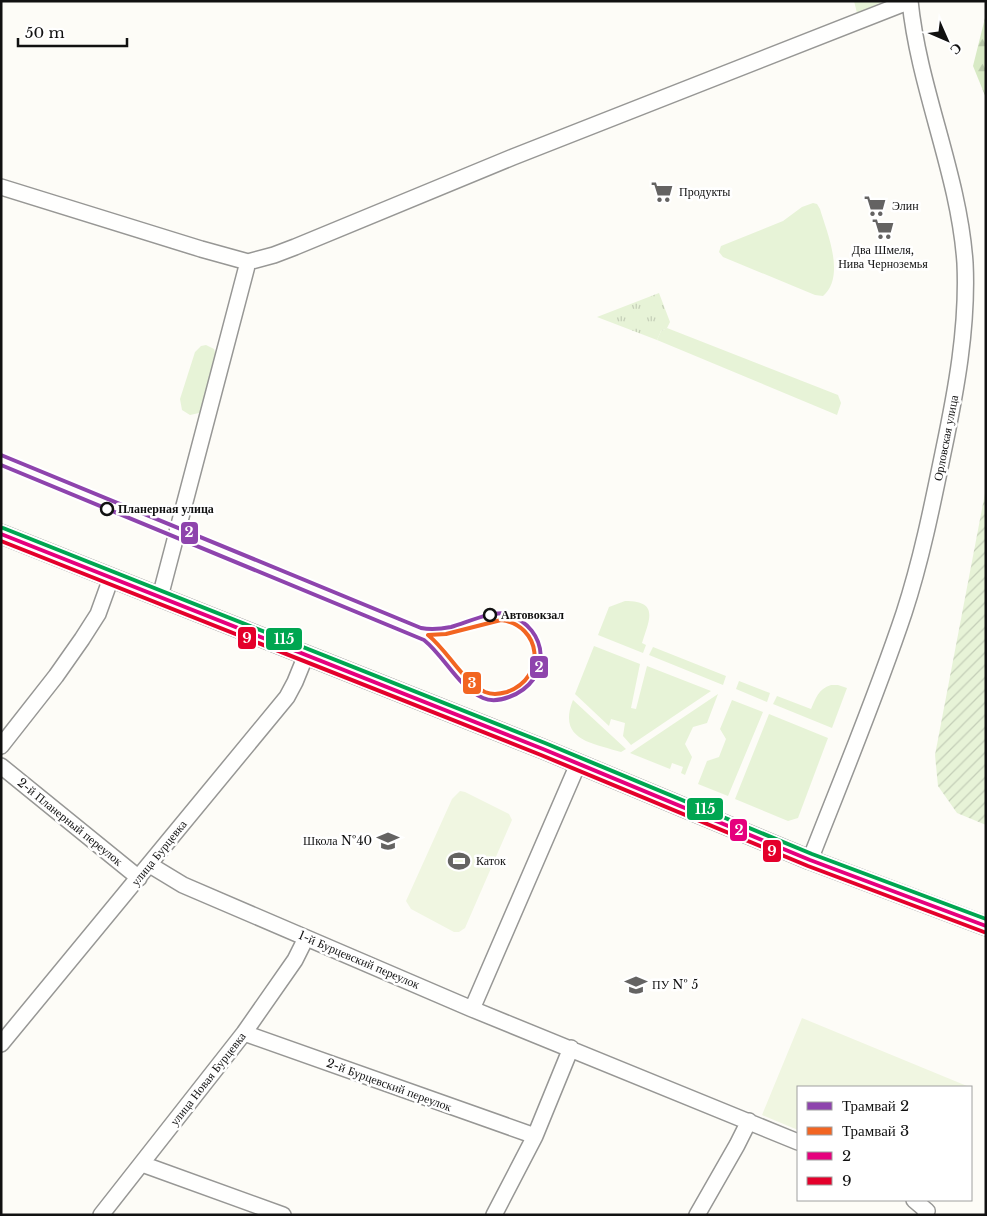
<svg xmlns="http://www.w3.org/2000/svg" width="987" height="1216" font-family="'Libre Baskerville',serif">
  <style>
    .grass { fill: #e7f3d7 }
    .forest { fill: url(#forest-firs) }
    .park { fill: url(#park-tufts) }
    .garden { fill: url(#garden-furrows) }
    .pitch { fill: #f0f6e1 }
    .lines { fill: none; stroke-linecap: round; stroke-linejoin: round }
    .minor-casing { stroke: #979795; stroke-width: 18 }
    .major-casing { stroke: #858482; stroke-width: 21 }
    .minor { stroke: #fffffe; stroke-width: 15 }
    .major { stroke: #ede9dc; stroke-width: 19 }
    .bus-1-casing { stroke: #fff; stroke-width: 8 }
    .bus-2-casing { stroke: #fff; stroke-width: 8 }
    .bus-3-casing { stroke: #fff; stroke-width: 8 }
    .bus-1 { stroke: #e5007d; stroke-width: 4 }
    .bus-2 { stroke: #e4002b; stroke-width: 4 }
    .bus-3 { stroke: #00a651; stroke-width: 4 }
    .tram-1-casing { stroke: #fff; stroke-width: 8 }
    .tram-2-casing { stroke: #fff; stroke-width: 8 }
    .tram-1 { stroke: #8e44ad; stroke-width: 4 }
    .tram-2 { stroke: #f26522; stroke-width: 4 }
    .stop-dot { fill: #fff; stroke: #111; stroke-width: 2.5 }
    .labels { text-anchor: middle; stroke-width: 5; stroke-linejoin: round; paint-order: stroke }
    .poi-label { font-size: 12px; fill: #111; stroke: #fff; text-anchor: start }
    .street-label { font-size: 12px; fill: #111; stroke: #fff }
    .stop-label { font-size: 12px; font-weight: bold; fill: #111; stroke: #fff; text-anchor: start }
    .line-badge { stroke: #fff; stroke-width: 2 }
    .badge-label { font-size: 14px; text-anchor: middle; font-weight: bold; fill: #fff }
  </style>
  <defs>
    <pattern id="forest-firs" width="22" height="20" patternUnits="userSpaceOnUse" patternTransform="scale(1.25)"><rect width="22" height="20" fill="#d8eac5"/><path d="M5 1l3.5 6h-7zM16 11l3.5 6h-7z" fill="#b8c8a8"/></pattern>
    <pattern id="park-tufts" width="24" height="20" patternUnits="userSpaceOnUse" patternTransform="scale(1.25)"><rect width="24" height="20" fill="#e7f3d7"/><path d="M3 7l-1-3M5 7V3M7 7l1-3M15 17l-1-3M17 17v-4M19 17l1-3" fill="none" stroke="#c5cfb8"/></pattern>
    <pattern id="garden-furrows" width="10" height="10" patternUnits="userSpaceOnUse" patternTransform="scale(1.25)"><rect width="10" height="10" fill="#e7f3d7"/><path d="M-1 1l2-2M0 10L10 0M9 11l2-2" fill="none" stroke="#c5cfb8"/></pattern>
  </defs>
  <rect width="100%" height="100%" fill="#fdfcf7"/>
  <path class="grass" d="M 854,1 L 884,1 L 857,13 Z
    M 813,203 L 817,204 L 820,209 C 827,233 846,276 823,296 L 815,295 L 723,257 L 719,252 L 721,246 L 783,221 L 802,207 Z
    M 667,328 L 838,395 L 841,403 L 837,415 L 657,340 L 661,331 Z
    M 206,345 L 214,349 L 217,358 L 202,409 L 199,413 L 190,415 L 182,410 L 180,399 L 195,352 L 201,346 Z
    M 625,601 C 660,601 649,620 642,643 L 646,645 L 643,653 L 598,635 L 609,607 Z
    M 594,646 L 640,664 L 631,708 L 636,709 L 647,666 L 711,691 L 631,745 L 623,736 L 625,723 L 611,719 L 609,726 L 575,694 Z
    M 653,647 L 726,676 L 723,685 L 649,655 Z
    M 739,681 L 770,693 L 767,702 L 736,689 Z
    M 831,685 L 838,685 L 847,688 L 832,728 L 773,704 L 777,696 L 811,709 C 816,698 818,689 831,685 Z
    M 718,694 L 707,723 L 693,727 L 685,744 L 692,757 L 685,775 L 681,773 L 683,767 L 672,763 L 670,769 L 630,753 Z
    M 573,700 L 626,749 L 621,752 C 592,743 557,740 573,700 Z
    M 732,700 L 763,712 L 728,796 L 698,784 L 707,761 L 719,757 L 726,739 L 720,729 Z
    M 769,714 L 828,738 L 798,818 L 788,821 L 735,799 Z"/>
  <path class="forest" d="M 986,14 L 986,98 L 973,66 Z"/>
  <path class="park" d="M 659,293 L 670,322 L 667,328 L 661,331 L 657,340 L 597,317 Z"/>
  <path class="garden" d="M 986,488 L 986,825 L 957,813 L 938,786 L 935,755 Z"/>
  <path class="pitch" d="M 460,791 L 465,792 L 509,814 L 512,820 L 465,928 L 459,932 L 454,932 L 411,909 L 406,901 L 452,799 Z
    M 802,1018 L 967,1086 L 967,1087 L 798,1087 L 798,1130 L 762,1115 Z"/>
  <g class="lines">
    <g class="minor-casing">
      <path id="minor" d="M 1,187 L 201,249 L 248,262 L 274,255 L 295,247 L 513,157 L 910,1
        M 160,597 L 248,262
        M 1,746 L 56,676 L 82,639 L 98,614 L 111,578
        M 1,766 L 139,878
        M 810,860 C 842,778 876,697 904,613 C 921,561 932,507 943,453 C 956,391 968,327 965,263 C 959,174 919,90 910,1
        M 150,865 L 183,885 L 472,1009 L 798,1142
        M 472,1009 L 578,764
        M 244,1033 L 535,1136
        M 1,1044 L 287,697 L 295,682 L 306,655
        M 142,1164 L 283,1215
        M 914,1200 L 927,1211 L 925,1215
        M 101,1215 L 244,1033 L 295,960 L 306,938
        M 494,1215 L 535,1136 L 571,1048
        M 697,1215 L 737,1145 L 749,1121"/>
    </g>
    <g class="major-casing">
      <path id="major" d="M 1,534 L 543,749 L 810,860 L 986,926"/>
    </g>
    <use href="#minor" class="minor"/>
    <use href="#major" class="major"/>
    <g class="bus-1-casing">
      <path id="bus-1" d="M 1,534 L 543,749 L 810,860 L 986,926"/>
    </g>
    <g class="bus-2-casing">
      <path id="bus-2" d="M 1,541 L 541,755 L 808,866 L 984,932"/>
    </g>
    <g class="bus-3-casing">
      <path id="bus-3" d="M 3,528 L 545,743 L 812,854 L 986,919"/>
    </g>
    <use href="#bus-1" class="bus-1"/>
    <use href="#bus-2" class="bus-2"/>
    <use href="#bus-3" class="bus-3"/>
    <g class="tram-1-casing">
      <path id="tram-1" d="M 1,455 L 421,628 C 431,630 441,629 451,627 C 466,623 493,610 507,614 C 550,628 553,681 509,697 C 501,700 492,702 483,698 C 458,687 445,657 424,640 L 1,465"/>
    </g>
    <g class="tram-2-casing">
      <path id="tram-2" d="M 501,620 C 541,625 548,677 507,692 C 500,694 492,695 485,692 C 461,680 449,652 428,635 L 446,634 Z"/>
    </g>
    <use href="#tram-1" class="tram-1"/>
    <use href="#tram-2" class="tram-2"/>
  </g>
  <defs>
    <g id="supermarket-bare" transform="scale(1.725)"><path d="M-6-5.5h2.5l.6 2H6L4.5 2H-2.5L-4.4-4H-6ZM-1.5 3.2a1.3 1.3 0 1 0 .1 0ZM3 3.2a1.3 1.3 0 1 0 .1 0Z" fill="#646362" stroke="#fff" stroke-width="2.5" paint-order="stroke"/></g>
    <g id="school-bare" transform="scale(1.725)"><path d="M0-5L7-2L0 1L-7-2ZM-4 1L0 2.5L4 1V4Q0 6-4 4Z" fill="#646362" stroke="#fff" stroke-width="2.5" paint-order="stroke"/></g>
    <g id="stadium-bare" transform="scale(1.725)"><path d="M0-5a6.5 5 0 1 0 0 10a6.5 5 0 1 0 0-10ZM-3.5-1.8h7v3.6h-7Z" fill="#646362" stroke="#fff" stroke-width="2.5" paint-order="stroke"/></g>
  </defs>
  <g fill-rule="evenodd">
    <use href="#supermarket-bare" x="662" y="192"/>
    <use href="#supermarket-bare" x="875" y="206"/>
    <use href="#supermarket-bare" x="883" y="229"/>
    <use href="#school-bare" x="388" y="841"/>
    <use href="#stadium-bare" x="459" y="861"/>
    <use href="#school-bare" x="636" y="985"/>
  </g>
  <g class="stop-dot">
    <circle cx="107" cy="509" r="6"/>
    <circle cx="490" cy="615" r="6"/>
  </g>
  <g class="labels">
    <g class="poi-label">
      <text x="679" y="196">Продукты</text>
      <text x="892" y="210">Элин</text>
      <text x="883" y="254" text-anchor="middle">Два Шмеля,<tspan x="883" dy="14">Нива Черноземья</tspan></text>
      <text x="372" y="845" text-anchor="end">Школа №40</text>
      <text x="476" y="865">Каток</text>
      <text x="652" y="989">ПУ № 5</text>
    </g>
    <g class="street-label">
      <text transform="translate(946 438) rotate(-79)" y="4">Орловская улица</text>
      <text transform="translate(70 822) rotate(39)" y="4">2-й Планерный переулок</text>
      <text transform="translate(159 853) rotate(-51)" y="4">улица Бурцевка</text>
      <text transform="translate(359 960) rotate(23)" y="4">1-й Бурцевский переулок</text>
      <text transform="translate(208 1079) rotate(-52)" y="4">улица Новая Бурцевка</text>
      <text transform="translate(389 1085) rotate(20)" y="4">2-й Бурцевский переулок</text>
    </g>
    <g class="stop-label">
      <text x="118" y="513">Планерная улица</text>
      <text x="501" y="619">Автовокзал</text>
    </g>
  </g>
  <g class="line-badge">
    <rect x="180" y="521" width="19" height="24" rx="5" fill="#8e44ad"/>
    <rect x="237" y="626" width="20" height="24" rx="5" fill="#e4002b"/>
    <rect x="265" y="627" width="38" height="24" rx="5" fill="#00a651"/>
    <rect x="529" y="655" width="20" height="24" rx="5" fill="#8e44ad"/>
    <rect x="462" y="671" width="20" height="24" rx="5" fill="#f26522"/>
    <rect x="686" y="797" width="38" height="24" rx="5" fill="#00a651"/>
    <rect x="729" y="818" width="19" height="24" rx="5" fill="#e5007d"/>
    <rect x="762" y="839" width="20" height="24" rx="5" fill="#e4002b"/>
  </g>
  <g class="badge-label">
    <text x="189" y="537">2</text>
    <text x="247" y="643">9</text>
    <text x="284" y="644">115</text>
    <text x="539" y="672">2</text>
    <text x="472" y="688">3</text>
    <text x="705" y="814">115</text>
    <text x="739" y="835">2</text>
    <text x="772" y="856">9</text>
  </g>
  <rect width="987" height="1216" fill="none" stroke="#111111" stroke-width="5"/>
  <rect x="797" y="1086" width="175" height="115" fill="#ffffff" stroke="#a0a0a0"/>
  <rect x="807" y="1102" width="25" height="8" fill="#8e44ad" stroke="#a0a0a0"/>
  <text x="842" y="1111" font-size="15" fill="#111111">Трамвай 2</text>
  <rect x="807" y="1127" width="25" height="8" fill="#f26522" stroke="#a0a0a0"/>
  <text x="842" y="1136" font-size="15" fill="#111111">Трамвай 3</text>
  <rect x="807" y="1152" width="25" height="8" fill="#e5007d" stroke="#a0a0a0"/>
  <text x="842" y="1161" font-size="15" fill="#111111">2</text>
  <rect x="807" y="1177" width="25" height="8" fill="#e4002b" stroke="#a0a0a0"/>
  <text x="842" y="1186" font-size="15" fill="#111111">9</text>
  <g transform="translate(947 40) rotate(135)" stroke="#ffffff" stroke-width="4" paint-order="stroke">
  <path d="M0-4L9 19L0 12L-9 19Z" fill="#111111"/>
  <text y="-8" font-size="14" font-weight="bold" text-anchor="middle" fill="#111111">С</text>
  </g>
  <path d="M18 38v8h109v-8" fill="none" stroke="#111111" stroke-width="2.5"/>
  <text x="25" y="38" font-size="15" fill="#111111" stroke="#ffffff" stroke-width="4" paint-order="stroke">50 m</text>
</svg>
